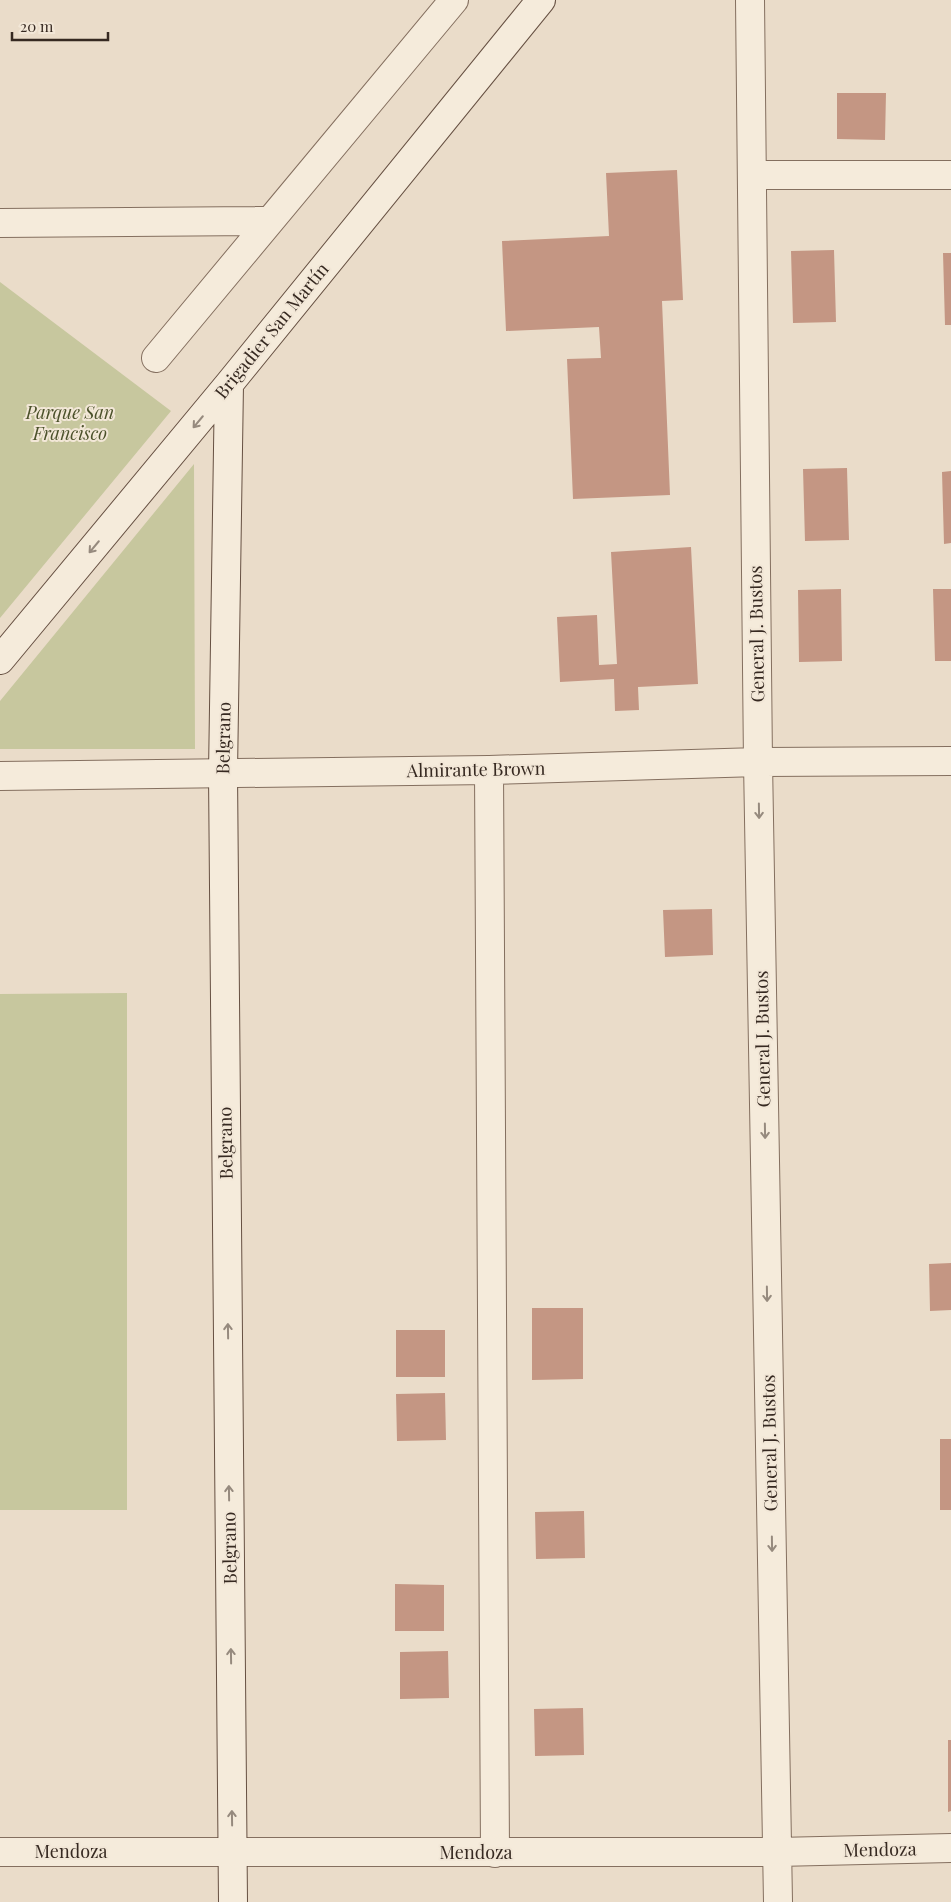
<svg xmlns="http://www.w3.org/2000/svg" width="951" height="1902" font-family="'Playfair Display',serif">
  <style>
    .green { fill: #c7c79e }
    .building { fill: #c49683 }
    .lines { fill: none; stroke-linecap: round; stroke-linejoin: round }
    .minor-casing { stroke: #846f5f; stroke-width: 30 }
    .secondary-casing { stroke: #665042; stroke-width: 30 }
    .minor { stroke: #f5ebdb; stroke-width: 28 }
    .secondary { stroke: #f5ebdb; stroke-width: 28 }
    .oneway { stroke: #968a7e }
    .labels { text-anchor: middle; stroke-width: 4; stroke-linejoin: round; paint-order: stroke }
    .street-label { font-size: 18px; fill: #362921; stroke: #f2e7d7 }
    .park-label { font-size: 18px; font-style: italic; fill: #4b512a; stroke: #f2e7d7 }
  </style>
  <rect width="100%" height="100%" fill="#eadcc9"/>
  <path class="green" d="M 0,282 L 171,411 L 0,618 Z
    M 194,464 L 195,749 L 0,749 L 0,701 Z
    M 127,993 L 127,1510 L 0,1510 L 0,994 Z"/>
  <path class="building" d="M 837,93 L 886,93 L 885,140 L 837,139 Z
    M 677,170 L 683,300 L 662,301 L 670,495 L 573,499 L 567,359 L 601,358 L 599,327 L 506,331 L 502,241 L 609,236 L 606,173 Z
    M 834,250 L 836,322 L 793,323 L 791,251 Z
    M 943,253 L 951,253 L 951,325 L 945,325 Z
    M 847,468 L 849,540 L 805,541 L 803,469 Z
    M 951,471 L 951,543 L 944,544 L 942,472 Z
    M 691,547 L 698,684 L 638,687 L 639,710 L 615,711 L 614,679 L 560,682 L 557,617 L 597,615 L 599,665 L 617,664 L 611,552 Z
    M 841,589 L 842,661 L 799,662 L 798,590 Z
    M 933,589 L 951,589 L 951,661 L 935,661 Z
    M 712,909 L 713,955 L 665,957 L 663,910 Z
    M 951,1263 L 951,1310 L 930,1311 L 929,1264 Z
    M 532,1308 L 583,1308 L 583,1379 L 532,1380 Z
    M 396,1330 L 445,1330 L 445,1377 L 396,1377 Z
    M 445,1393 L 446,1440 L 397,1441 L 396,1394 Z
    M 940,1439 L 951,1439 L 951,1510 L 940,1510 Z
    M 584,1511 L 585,1558 L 536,1559 L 535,1512 Z
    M 395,1584 L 444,1585 L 444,1631 L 395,1631 Z
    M 448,1651 L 449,1698 L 400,1699 L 400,1652 Z
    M 583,1708 L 584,1755 L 535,1756 L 534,1709 Z
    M 948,1740 L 951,1740 L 951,1811 L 948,1812 Z"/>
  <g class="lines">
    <g class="minor-casing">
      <path id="minor" d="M 750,0 L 758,762 L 778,1902
        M 753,175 L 951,175
        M 0,223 L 269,221
        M 156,358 L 454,0
        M 489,770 L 495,1853
        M 0,776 L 489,770 L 758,762 L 951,761
        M 0,1852 L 777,1852 L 951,1848"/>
    </g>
    <g class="secondary-casing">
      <path id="secondary" d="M 229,384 L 223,773 L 233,1902
        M 0,660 L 229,384 L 541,0"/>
    </g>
    <use href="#minor" class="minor"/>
    <use href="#secondary" class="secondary"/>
  </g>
  <defs><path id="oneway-shaft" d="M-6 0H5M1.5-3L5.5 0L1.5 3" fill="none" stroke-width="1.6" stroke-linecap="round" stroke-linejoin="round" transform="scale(1.25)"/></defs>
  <g class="oneway">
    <use href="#oneway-shaft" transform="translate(198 422) rotate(130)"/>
    <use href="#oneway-shaft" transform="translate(94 547) rotate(130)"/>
    <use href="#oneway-shaft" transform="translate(759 811) rotate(89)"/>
    <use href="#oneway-shaft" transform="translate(765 1131) rotate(89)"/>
    <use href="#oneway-shaft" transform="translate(767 1294) rotate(89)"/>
    <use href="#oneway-shaft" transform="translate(228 1331) rotate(-91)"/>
    <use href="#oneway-shaft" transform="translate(229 1493) rotate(-91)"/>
    <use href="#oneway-shaft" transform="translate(772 1544) rotate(89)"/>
    <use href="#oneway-shaft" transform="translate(231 1656) rotate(-91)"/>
    <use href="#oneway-shaft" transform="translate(232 1818) rotate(-91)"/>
  </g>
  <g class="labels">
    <g class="street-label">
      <text transform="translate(272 331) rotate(-51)" y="6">Brigadier San Martín</text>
      <text transform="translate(757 634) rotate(-91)" y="6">General J. Bustos</text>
      <text transform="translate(224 738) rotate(-89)" y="6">Belgrano</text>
      <text transform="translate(476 770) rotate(-1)" y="6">Almirante Brown</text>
      <text transform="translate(763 1039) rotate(-91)" y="6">General J. Bustos</text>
      <text transform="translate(226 1143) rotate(-91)" y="6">Belgrano</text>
      <text transform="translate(770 1443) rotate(-91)" y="6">General J. Bustos</text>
      <text transform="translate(230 1548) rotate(-91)" y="6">Belgrano</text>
      <text transform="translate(880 1850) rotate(-1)" y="6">Mendoza</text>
      <text x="71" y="1858">Mendoza</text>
      <text x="476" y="1859">Mendoza</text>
    </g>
    <g class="park-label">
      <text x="70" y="419">Parque San<tspan x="70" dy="21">Francisco</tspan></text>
    </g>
  </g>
  <path d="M12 32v8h96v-8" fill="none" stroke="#362921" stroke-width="2.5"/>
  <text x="20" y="32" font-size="15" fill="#362921" stroke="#f2e7d7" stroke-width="4" paint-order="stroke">20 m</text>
</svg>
